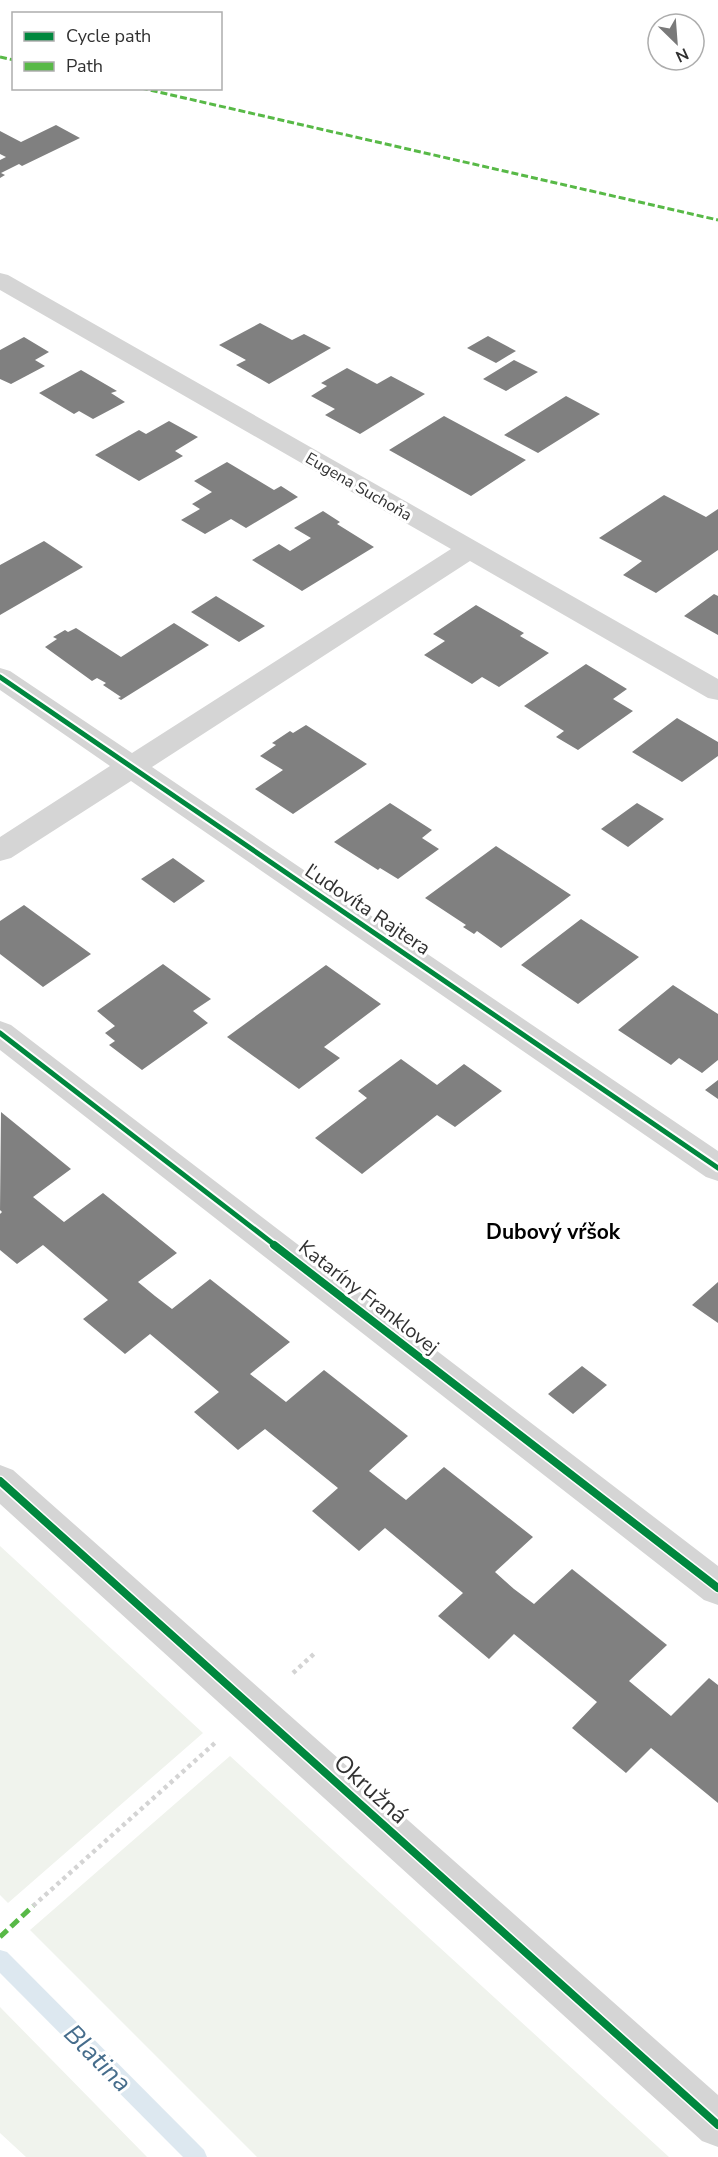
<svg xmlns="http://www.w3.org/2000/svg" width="718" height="2157" font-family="'Nunito Sans',sans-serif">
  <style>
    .green { fill: #f0f3ed }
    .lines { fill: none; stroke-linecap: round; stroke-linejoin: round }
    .stream { fill: #dde8f0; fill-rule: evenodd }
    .building { fill: #808080 }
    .path { stroke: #d4d4d4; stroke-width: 4.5; stroke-dasharray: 4 4; stroke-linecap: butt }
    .minor { fill: #d5d5d5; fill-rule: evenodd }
    .quiet-far1 { stroke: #58b947; stroke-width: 3; stroke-dasharray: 7 3; stroke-linecap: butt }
    .quiet { stroke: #58b947; stroke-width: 5; stroke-dasharray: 10 5; stroke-linecap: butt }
    .cycleway-far1-casing { stroke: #fff; stroke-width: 9 }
    .cycleway-casing { stroke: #fff; stroke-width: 11 }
    .cycleway-far1 { stroke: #00873e; stroke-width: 5 }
    .cycleway { stroke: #00873e; stroke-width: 8 }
    .labels { text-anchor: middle; stroke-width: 6; stroke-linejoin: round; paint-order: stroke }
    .far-street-label { font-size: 16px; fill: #313131; stroke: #fff }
    .street-label { font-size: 20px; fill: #313131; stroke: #fff }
    .neighbourhood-label { font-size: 21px; font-weight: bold; fill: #000; stroke: #fff }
    .near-street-label { font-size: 24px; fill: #313131; stroke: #fff }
    .near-water-label { font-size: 26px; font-style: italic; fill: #466d8c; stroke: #fff }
  </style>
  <rect width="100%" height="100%" fill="#fff"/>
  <path class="green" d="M 0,1546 L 203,1733 L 8,1903 L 0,1895 Z
    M 230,1756 L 669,2157 L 257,2157 L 30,1930 Z
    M 0,2007 L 147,2157 L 26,2157 L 0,2133 Z"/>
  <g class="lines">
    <path class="stream" d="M 0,1950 L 7,1952 L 204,2150 L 207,2157 L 183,2157 L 0,1973 Z"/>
  </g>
  <path class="building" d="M 56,125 L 80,138 L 22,166 L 19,164 L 1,173 L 5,175 L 0,178 L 0,160 L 6,157 L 0,154 L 0,131 L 21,142 Z
    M 260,323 L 292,340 L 304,334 L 331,348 L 269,384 L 236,365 L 246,360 L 219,345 Z
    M 488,336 L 516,351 L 496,363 L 467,348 Z
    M 24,337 L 49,352 L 35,360 L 45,366 L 11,384 L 0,379 L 0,350 Z
    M 514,360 L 538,372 L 506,391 L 483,379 Z
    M 347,368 L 377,384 L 391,376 L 425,394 L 360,434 L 325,415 L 335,409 L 311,396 L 327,386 L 321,383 Z
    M 81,370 L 117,391 L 111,393 L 125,402 L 93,419 L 79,411 L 74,414 L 39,393 Z
    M 566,396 L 600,414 L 538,453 L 504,435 Z
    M 444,416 L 526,460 L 471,496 L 389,450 Z
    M 169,421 L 198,437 L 175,451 L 183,456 L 139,481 L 95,455 L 139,430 L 146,434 Z
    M 227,462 L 274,490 L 281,486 L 298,497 L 246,528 L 231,519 L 205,534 L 181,520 L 200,509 L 192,504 L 212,492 L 194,481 Z
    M 664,495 L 706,517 L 718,509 L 718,550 L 656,593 L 623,575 L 642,561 L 599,538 Z
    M 323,511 L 340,522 L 337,524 L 374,547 L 302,591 L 252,560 L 279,544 L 290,551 L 311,538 L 294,528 Z
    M 44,541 L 83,567 L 0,615 L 0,565 Z
    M 714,594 L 718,596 L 718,635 L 684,616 Z
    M 216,596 L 265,626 L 239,642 L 191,612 Z
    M 476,605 L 524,633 L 520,636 L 549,653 L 499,687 L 482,677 L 472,684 L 424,655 L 445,641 L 433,634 Z
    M 174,623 L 209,645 L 121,700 L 118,698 L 121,697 L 103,685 L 106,683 L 97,678 L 92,681 L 45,647 L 57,639 L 53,637 L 65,630 L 68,632 L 76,628 L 121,657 Z
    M 586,664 L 627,689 L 613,699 L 633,711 L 578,750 L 556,737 L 564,731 L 524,706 Z
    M 677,718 L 718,742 L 718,756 L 682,782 L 632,752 Z
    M 306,725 L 367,764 L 293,814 L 255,789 L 283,770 L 260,756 L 276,745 L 272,743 L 290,731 L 293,733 Z
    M 390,803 L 432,830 L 422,838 L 439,849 L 398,879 L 380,868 L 378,870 L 334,842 Z
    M 637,803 L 664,819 L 628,847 L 601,829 Z
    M 496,846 L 571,895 L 501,948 L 477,931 L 474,934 L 463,927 L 466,925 L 425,898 Z
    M 173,858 L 205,881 L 174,903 L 141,879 Z
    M 24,905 L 91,954 L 43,987 L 0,954 L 0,921 Z
    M 581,919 L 639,957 L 578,1004 L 521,965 Z
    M 163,964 L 211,999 L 193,1011 L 208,1023 L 142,1070 L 109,1045 L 115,1041 L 105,1033 L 115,1026 L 97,1011 Z
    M 326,965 L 381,1004 L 324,1047 L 340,1058 L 299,1089 L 227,1037 Z
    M 673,985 L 718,1014 L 718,1060 L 702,1073 L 679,1058 L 671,1065 L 618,1030 Z
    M 401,1059 L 437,1085 L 464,1064 L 502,1091 L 455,1127 L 437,1115 L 362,1174 L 315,1138 L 367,1098 L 358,1091 Z
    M 718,1080 L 718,1099 L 705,1090 Z
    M 1,1112 L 71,1169 L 33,1197 L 64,1222 L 103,1193 L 177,1253 L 138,1282 L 155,1296 L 172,1309 L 210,1279 L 290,1342 L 250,1374 L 286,1402 L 324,1370 L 408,1436 L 369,1471 L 388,1486 L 406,1500 L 444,1467 L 533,1537 L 495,1572 L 514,1589 L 534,1604 L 572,1569 L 667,1645 L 629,1681 L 671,1716 L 709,1678 L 718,1685 L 718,1803 L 651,1748 L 626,1773 L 572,1728 L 597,1702 L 514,1634 L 489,1659 L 438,1616 L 463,1593 L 385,1528 L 359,1551 L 312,1511 L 338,1488 L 265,1429 L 238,1450 L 194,1412 L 219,1392 L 150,1334 L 125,1354 L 83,1319 L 108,1300 L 43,1245 L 17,1264 L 0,1250 L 0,1214 L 2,1212 L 0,1210 Z
    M 718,1282 L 718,1323 L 692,1305 Z
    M 582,1366 L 607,1385 L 573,1414 L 548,1394 Z"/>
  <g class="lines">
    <path class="path" d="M 293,1673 L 316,1652
      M 33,1906 L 216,1742"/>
    <path class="minor" d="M 0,273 L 8,275 L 718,679 L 718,700 L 708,698 L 470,561 L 152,767 L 718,1151 L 718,1181 L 706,1177 L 131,781 L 11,858 L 0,861 L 0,837 L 110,766 L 0,690 L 0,668 L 10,671 L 132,753 L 451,549 L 0,290 Z
      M 0,1021 L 11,1025 L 718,1566 L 718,1605 L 704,1600 L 0,1050 Z
      M 0,1465 L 13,1470 L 718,2095 L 718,2147 L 702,2141 L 0,1504 Z"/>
    <path class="quiet-far1" d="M 0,57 L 14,60
      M 141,88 L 718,220"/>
    <path class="quiet" d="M 0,1937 L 33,1906"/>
    <g class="cycleway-far1-casing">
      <path id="cycleway-far1" d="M 0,677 L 718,1168
        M 0,1033 L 276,1246"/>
    </g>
    <g class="cycleway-casing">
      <path id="cycleway" d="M 274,1245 L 718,1588
        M 0,1481 L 718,2125"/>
    </g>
    <use href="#cycleway-far1" class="cycleway-far1"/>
    <use href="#cycleway" class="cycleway"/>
  </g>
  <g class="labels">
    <g class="far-street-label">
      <text transform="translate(359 486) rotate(30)" y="6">Eugena Suchoňa</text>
    </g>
    <g class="street-label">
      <text transform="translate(368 909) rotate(34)" y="7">Ľudovíta Rajtera</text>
      <text transform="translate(369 1297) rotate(38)" y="7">Kataríny Franklovej</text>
    </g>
    <g class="neighbourhood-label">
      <text x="553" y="1239">Dubový vŕšok</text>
    </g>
    <g class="near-street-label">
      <text transform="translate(371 1789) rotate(42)" y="8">Okružná</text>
    </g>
    <g class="near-water-label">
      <text transform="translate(98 2058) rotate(45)" y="9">Blatina</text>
    </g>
  </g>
  <rect x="12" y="12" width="210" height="78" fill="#ffffff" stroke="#adadad" stroke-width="1.5"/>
  <rect x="24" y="32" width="30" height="9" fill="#00873e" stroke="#adadad" stroke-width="1.5"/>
  <text x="66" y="42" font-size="18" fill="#313131">Cycle path</text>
  <rect x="24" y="62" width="30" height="9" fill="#58b947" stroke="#adadad" stroke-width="1.5"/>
  <text x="66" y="72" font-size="18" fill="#313131">Path</text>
  <g transform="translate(676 42) rotate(155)"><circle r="28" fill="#ffffff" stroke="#adadad" stroke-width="1.5"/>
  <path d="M0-4.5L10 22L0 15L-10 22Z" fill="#797979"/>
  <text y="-9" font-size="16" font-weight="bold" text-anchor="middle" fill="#313131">N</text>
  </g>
</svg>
